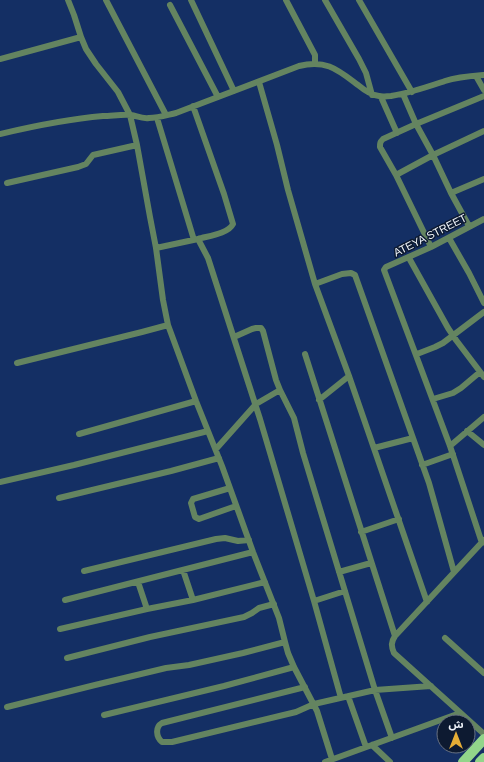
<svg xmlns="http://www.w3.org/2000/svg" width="484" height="762" font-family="Arial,'Noto Sans Arabic',sans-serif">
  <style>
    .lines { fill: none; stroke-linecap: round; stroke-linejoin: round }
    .minor { stroke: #648460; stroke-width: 6 }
    .primary { stroke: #92d58a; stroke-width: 10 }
    .labels { text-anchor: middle; stroke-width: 3; stroke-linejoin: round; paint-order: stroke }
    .street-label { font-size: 11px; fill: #f0f4fa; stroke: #0d1a31 }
  </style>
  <rect width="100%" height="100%" fill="#142f64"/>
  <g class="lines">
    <path class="minor" d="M 68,0 L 74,15 L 81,37 L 86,49 L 96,64 L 118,92 L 130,115 L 137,145 L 150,217 L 156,248 L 163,300 L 168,325 L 196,401 L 222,466 L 253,552 L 279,618 L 285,642 L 288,653 L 294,667 L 317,711 L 332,759
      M 106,0 L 166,115
      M 191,0 L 234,91
      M 286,0 L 315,55 L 315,64
      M 325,0 L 359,59 L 366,73 L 372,95
      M 359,0 L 412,92
      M 170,5 L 218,97
      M 0,59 L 81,37
      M 476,76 L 484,90
      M 259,82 L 277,145 L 288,190 L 315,284
      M 403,94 L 416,124 L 433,155 L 484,131
      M 381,97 L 397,133
      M 193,106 L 224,194 L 233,224 C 228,234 208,236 198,239
      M 157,118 L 194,240
      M 0,134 C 34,126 68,119 103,116 C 111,116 123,114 131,115 C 137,116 142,119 149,118 C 158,118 167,115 176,113 L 299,66 C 326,59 338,70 358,85 C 364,90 371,95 379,96 C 383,97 387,96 391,96 C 410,93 427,87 445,81 C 457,77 471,76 484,75
      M 396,175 L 433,155 L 451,193 L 469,226
      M 7,183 L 78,167 L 86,164 L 93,155 L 137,145
      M 451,193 L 484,179
      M 449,238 L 469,273 L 484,303
      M 431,247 L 396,175 L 380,147 C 380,143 380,142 383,139 L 416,124 L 484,96
      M 156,248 L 198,239 L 208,258 L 260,419 L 314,601 L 341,698
      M 409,258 L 448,328 L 456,340 L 484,377
      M 234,337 L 252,329 L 256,328 L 261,328 L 263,331 L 276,380 L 280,390 L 294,418 L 303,453 L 375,690 L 392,738
      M 305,354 L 395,636
      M 417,354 L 435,347 L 443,343 L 484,312
      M 17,363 L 142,332 L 168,325
      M 433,399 L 453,393 L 461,388 L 480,372
      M 319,400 L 349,376
      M 467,431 L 484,445
      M 79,434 L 196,401
      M 450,446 L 484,417
      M 374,448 L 413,438
      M 216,449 L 256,404 L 280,390
      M 422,465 L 453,454
      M 0,482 L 74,465 L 208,431
      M 230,488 L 193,499 L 191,503 L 195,517 L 199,519 L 236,506
      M 59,498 L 171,471 L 219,458
      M 361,532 L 399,519
      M 484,540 L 395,636 C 391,642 391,646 394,653 L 484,734
      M 482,543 L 450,446 L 384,270 L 386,267 L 431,247 L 484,219
      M 183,570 L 193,600
      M 84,571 L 216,539 L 225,538 L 238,541 L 249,540
      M 339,572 L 371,563
      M 138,582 L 147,609
      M 65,600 L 253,552
      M 314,601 L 345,591
      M 427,602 L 349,376 L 315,284 L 342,274 L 351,273 L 355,275 L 429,483 L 454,572
      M 60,629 L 147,609 L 193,600 L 265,582
      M 445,638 L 484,673
      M 67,658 L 150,637 L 244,617 L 252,613 L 259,608 L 274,604
      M 305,687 L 162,723 C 155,727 156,737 162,742 L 172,742 L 296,712 L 314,704 L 375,690 L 431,686
      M 348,696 L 366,747
      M 7,707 L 95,685 L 166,668 L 189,665 L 243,653 L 285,642
      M 104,715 L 224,686 L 294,667
      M 372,745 L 390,762
      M 325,762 L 460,713"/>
    <path class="primary" d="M 463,762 L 484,739
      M 480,762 L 484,758"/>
  </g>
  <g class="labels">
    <g class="street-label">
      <text transform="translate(430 235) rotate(-27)" y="4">ATEYA STREET</text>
    </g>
  </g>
  <g transform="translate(456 734)"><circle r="19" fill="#0d1a31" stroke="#687181"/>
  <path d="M0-3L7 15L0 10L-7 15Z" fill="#e5ad36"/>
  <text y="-6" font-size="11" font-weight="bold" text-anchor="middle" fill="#f0f4fa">ش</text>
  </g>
</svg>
